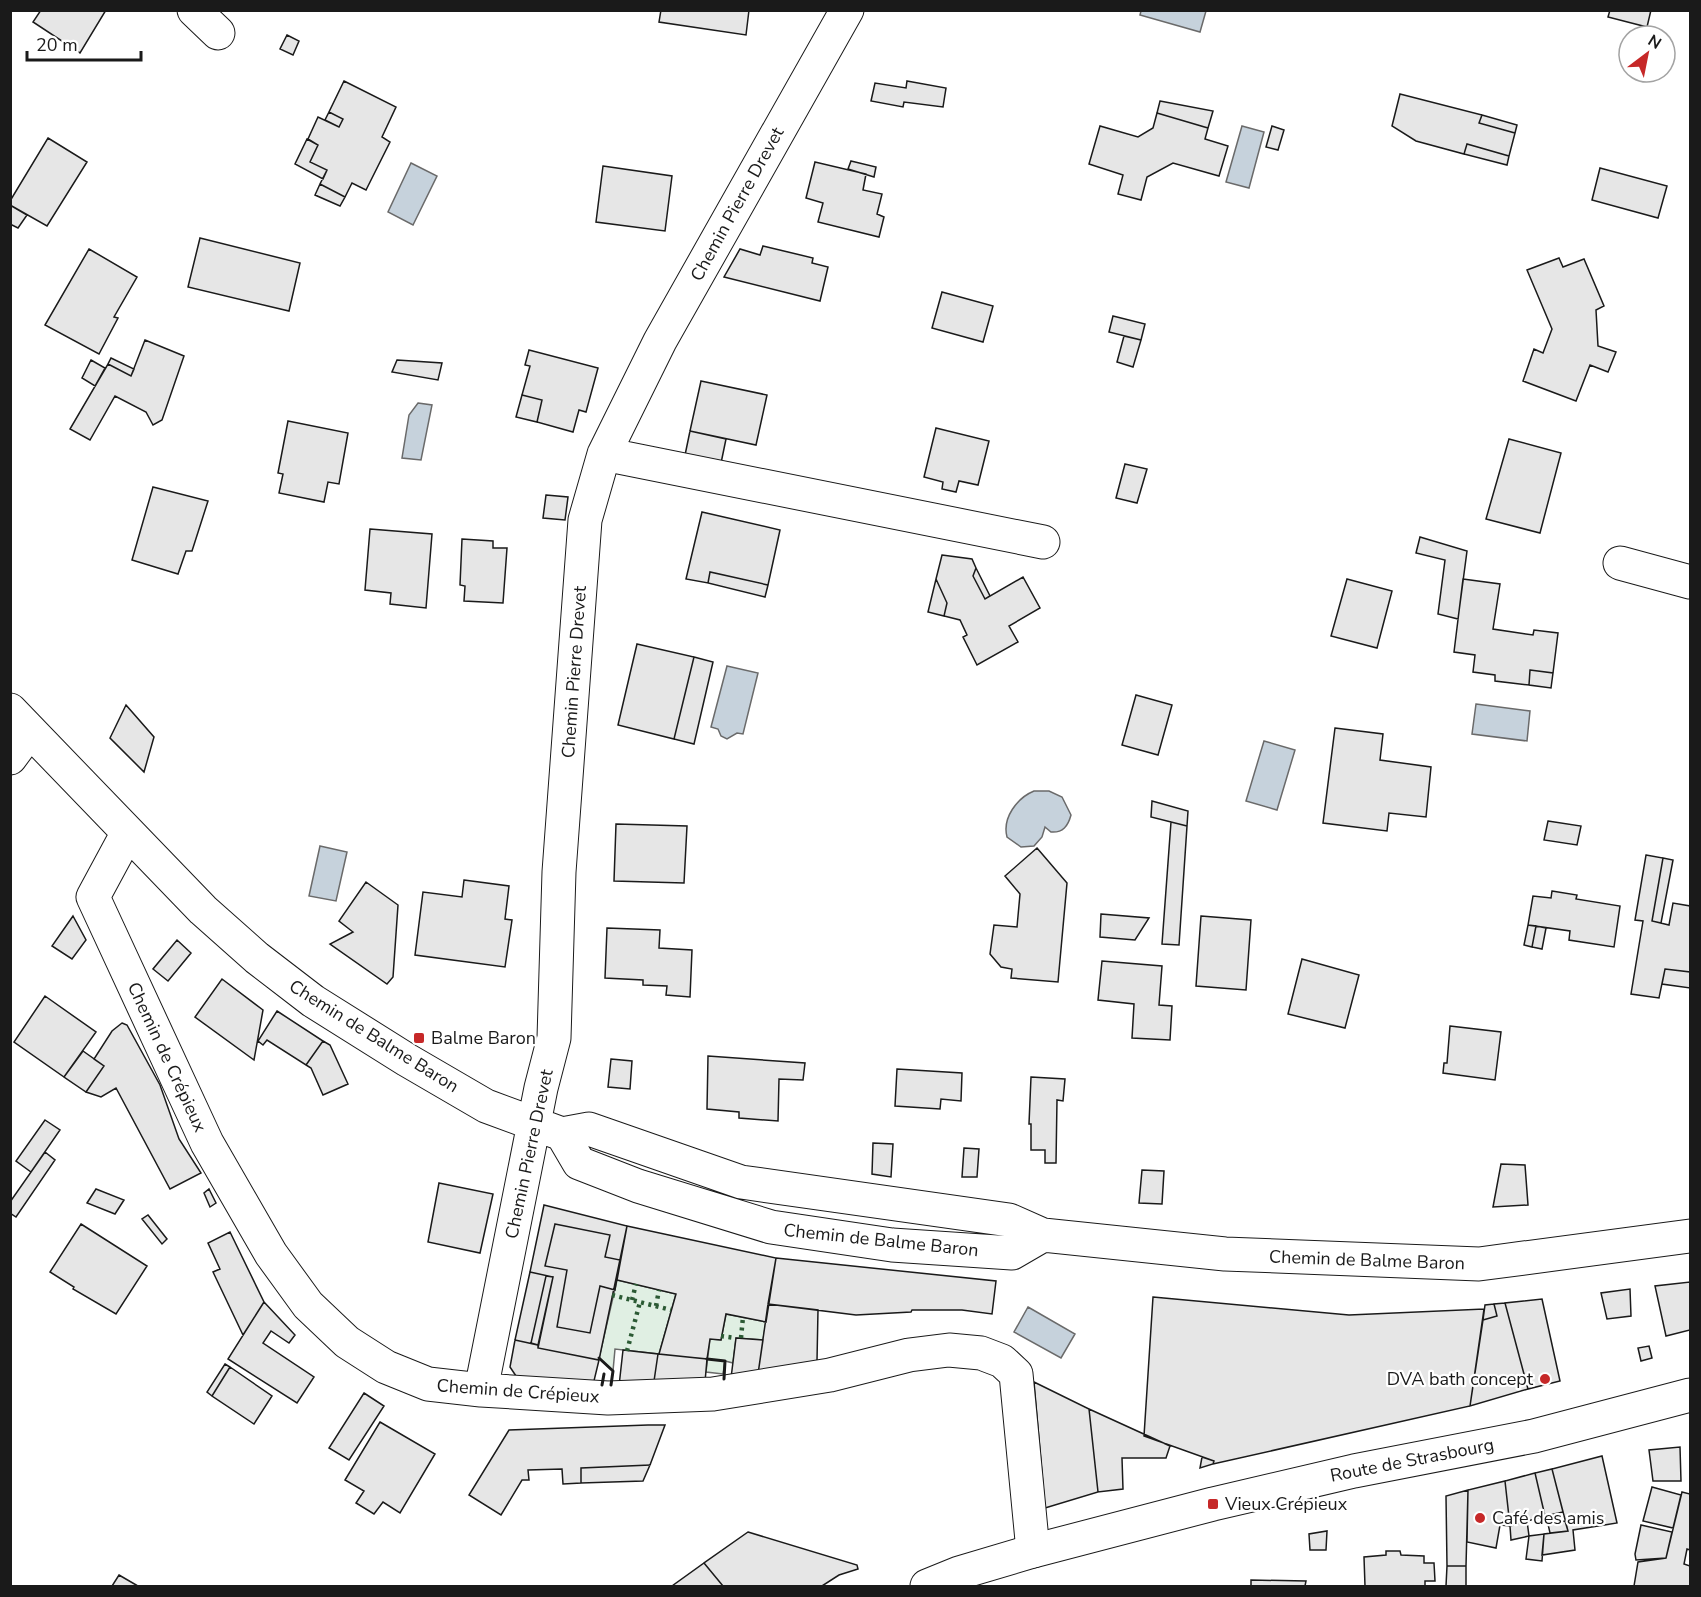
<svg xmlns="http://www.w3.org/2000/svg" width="1701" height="1597" font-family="'Nunito Sans',sans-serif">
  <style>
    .green { fill: #e0efe3; stroke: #6a6a6a; stroke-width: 1.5 }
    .water { fill: #c6d2dc; stroke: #6a6a6a; stroke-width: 1.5 }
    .building { fill: #e6e6e6; stroke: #1a1a1a; stroke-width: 1.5 }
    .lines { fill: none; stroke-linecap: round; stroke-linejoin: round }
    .minor-casing { stroke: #1a1a1a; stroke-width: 35 }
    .major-casing { stroke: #1a1a1a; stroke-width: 35 }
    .minor { stroke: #fff; stroke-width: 33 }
    .major { stroke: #fff; stroke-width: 33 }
    .hedge { stroke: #2b5a34; stroke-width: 4.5; stroke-dasharray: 3 4.5; stroke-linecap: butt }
    .wall { stroke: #1a1a1a; stroke-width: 3 }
    .poi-dot { fill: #c62828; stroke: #fff; stroke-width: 2 }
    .labels { text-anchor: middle; stroke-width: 4.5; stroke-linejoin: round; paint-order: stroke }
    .street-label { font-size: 18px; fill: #1a1a1a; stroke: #fff }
    .poi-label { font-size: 18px; fill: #1a1a1a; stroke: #fff; text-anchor: start }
  </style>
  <rect width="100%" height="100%" fill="#fff"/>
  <path class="green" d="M 617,1280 L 676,1294 L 659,1354 L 615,1349 L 613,1371 L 599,1358 Z
    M 726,1314 L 766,1322 L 763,1340 L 736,1338 L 733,1363 L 725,1361 L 723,1374 L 706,1372 L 710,1339 L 721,1340 Z"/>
  <path class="water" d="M 1141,11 L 1141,10 L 1206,11 L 1200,32 L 1140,15 Z
    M 1242,126 L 1264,132 L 1249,188 L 1226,182 Z
    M 411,163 L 437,176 L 413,225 L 388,212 Z
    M 418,403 L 432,405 L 421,460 L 402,458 L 409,415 Z
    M 727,666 L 758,673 L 743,734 L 737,733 L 727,739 L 721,736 L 718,729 L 711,727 Z
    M 1476,704 L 1530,711 L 1527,741 L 1472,734 Z
    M 1264,741 L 1295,750 L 1277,810 L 1246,801 Z
    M 1034,791 L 1049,791 L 1062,797 L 1071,815 C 1068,826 1063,833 1051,832 L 1045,827 L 1042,837 L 1034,846 L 1021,847 L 1007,837 C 1002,818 1017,798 1034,791 Z
    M 320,846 L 347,852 L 336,901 L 309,896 Z
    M 1028,1307 L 1075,1334 L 1061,1358 L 1014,1332 Z"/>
  <path class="building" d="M 41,10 L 106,10 L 80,53 L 33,22 Z
    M 661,10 L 749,10 L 746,35 L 659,22 Z
    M 1610,10 L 1651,10 L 1647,27 L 1608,17 Z
    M 287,35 L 299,41 L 293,55 L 280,49 Z
    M 344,81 L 396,107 L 382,137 L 390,142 L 366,190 L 352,183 L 345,197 L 320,184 L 327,170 L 310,162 L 318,145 L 308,139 L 318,117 L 339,127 L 343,119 L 329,112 Z
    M 907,81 L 946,88 L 943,107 L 904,102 L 903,107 L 871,101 L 875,83 L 906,88 Z
    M 1400,94 L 1482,115 L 1479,123 L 1515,133 L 1509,156 L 1467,144 L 1464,154 L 1416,141 L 1392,126 Z
    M 1160,101 L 1213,111 L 1208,128 L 1157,113 Z
    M 329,112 L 343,119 L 339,127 L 325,120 Z
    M 1157,113 L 1208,128 L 1205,139 L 1228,146 L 1219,176 L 1173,163 L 1147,177 L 1141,200 L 1118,194 L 1123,175 L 1089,164 L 1100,126 L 1138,137 L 1153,128 Z
    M 1482,115 L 1517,125 L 1515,133 L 1479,123 Z
    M 1272,126 L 1284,130 L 1278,150 L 1266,147 Z
    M 48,138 L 87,162 L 47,226 L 10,205 L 10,201 Z
    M 307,139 L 318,145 L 310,162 L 327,170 L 323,179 L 295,164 Z
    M 1467,144 L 1509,156 L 1507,165 L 1464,154 Z
    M 851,161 L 876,167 L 874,177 L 848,169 Z
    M 815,162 L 866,174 L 863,190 L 882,194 L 877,214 L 884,217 L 879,237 L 818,222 L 823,203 L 806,198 Z
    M 603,166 L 672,176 L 665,231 L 596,222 Z
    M 1600,168 L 1667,186 L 1658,218 L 1592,200 Z
    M 320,184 L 345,197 L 340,206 L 315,195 Z
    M 10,205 L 27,215 L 18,228 L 10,224 Z
    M 200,238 L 300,263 L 289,311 L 188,287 Z
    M 763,246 L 813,258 L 812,263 L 828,267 L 820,301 L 724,277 L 740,249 L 760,255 Z
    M 89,249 L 137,277 L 114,317 L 118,318 L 99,354 L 45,325 Z
    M 1559,258 L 1563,267 L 1584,259 L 1604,306 L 1596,310 L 1598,346 L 1616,352 L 1608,372 L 1590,365 L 1576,401 L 1523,381 L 1534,349 L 1543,353 L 1552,329 L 1527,270 Z
    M 942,292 L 993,306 L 983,342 L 932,328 Z
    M 1113,316 L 1145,324 L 1141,340 L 1109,332 Z
    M 1124,336 L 1141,340 L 1133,367 L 1117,362 Z
    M 145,340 L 184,356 L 162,420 L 153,425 L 146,412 L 115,396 L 90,440 L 70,429 L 108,364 L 131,376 Z
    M 529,350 L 598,368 L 586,412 L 579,410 L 573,432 L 537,422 L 542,400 L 522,395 L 530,366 L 525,365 Z
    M 111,358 L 134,369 L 131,376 L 108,364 Z
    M 91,360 L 105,368 L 95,386 L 82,378 Z
    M 397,360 L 442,363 L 438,380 L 392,372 Z
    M 701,381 L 767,395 L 756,445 L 690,431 Z
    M 522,395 L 542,400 L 537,422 L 516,417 Z
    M 288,421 L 348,433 L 339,484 L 328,482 L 324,502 L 279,493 L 283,474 L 278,473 Z
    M 936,428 L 989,441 L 978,485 L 959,481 L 956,492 L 942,489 L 943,482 L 924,477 Z
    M 690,431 L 726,439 L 720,468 L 684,460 Z
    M 1509,439 L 1561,453 L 1540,533 L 1486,519 Z
    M 1125,464 L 1147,469 L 1137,503 L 1116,498 Z
    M 153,487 L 208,501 L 192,551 L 186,551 L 178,574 L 132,560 Z
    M 546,495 L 568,497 L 565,520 L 543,518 Z
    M 702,512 L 780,530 L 768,585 L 710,572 L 708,583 L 686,579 Z
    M 370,529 L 432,534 L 426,608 L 390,604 L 391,593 L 365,590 Z
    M 1420,537 L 1467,551 L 1458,619 L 1438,614 L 1445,560 L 1416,553 Z
    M 462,539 L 493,541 L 493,548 L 507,548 L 503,603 L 464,601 L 465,586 L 460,585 Z
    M 942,555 L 972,559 L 976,568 L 973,576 L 985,599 L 1023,577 L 1040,608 L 1009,626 L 1018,642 L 977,665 L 963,637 L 967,635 L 960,620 L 944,616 L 947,603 L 936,579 Z
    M 976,568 L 990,596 L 985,599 L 973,576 Z
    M 710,572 L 768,585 L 765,597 L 708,583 Z
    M 936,579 L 947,603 L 944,616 L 928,612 Z
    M 1347,579 L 1392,591 L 1377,648 L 1331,636 Z
    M 1463,579 L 1500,584 L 1493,629 L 1533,635 L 1534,630 L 1558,633 L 1553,673 L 1530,670 L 1529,685 L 1495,681 L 1495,675 L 1473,672 L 1475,655 L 1454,652 Z
    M 637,644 L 694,657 L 674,739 L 618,725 Z
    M 694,657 L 713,662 L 694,744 L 674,739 Z
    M 1530,670 L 1553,673 L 1551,688 L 1529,685 Z
    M 1136,695 L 1172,705 L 1158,755 L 1122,745 Z
    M 126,705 L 154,737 L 144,772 L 110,738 Z
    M 1335,728 L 1383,734 L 1380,760 L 1431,767 L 1426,817 L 1389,813 L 1387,831 L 1323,823 Z
    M 1152,801 L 1188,811 L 1187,826 L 1151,817 Z
    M 1548,821 L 1581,826 L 1577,845 L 1544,840 Z
    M 1171,822 L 1187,826 L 1179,945 L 1162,944 Z
    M 616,824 L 687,826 L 684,883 L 614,881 Z
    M 1037,848 L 1067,883 L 1058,982 L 1011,978 L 1012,969 L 1001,967 L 990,954 L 994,925 L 1017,927 L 1020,894 L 1005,876 Z
    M 1646,855 L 1663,858 L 1652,921 L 1669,925 L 1673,903 L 1690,906 L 1690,972 L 1665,969 L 1659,998 L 1631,994 L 1643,921 L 1635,920 Z
    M 1663,858 L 1673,860 L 1661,923 L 1652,921 Z
    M 464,880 L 509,886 L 505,919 L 512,920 L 505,967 L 415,955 L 423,892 L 462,897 Z
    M 366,882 L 398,905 L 393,977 L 387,984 L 330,944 L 353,932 L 339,921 Z
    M 1552,891 L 1577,895 L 1576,899 L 1620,906 L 1614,947 L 1569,940 L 1570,931 L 1528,925 L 1533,896 L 1551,898 Z
    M 1101,914 L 1149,918 L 1135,940 L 1100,937 Z
    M 73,916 L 86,940 L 72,959 L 52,946 Z
    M 1201,916 L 1251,920 L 1246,990 L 1196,986 Z
    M 1528,925 L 1536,926 L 1532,947 L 1524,945 Z
    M 1536,926 L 1546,928 L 1542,949 L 1532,947 Z
    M 607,928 L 660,930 L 659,948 L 692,950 L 690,997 L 666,995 L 667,986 L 643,985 L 643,980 L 605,978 Z
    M 177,940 L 191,953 L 168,981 L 153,969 Z
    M 1302,959 L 1359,975 L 1345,1028 L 1288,1014 Z
    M 1102,961 L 1162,966 L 1159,1005 L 1172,1006 L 1170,1040 L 1132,1038 L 1134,1004 L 1098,1000 Z
    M 1665,969 L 1690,972 L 1690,988 L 1662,984 Z
    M 222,979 L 263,1010 L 254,1060 L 195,1017 Z
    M 45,996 L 96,1032 L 64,1077 L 14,1042 Z
    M 277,1011 L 323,1041 L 306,1065 L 267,1040 L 263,1045 L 258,1041 Z
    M 122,1023 L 127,1025 L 160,1085 L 179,1139 L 201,1173 L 170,1189 L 116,1088 L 101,1097 L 86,1092 L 104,1066 L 94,1059 L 112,1031 Z
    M 1450,1026 L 1501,1032 L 1495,1080 L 1443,1073 L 1444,1063 L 1447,1063 Z
    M 323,1041 L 330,1045 L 348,1084 L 323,1095 L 311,1068 L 306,1065 Z
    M 83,1051 L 104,1066 L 86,1092 L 64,1077 Z
    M 708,1056 L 805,1063 L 803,1080 L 779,1079 L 778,1121 L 739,1118 L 739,1112 L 707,1109 Z
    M 611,1059 L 632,1061 L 630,1089 L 608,1087 Z
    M 897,1069 L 962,1073 L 961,1101 L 941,1099 L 940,1109 L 895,1106 Z
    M 1031,1077 L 1065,1079 L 1063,1101 L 1057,1100 L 1056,1163 L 1045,1163 L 1045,1150 L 1031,1150 L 1031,1124 L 1029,1124 Z
    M 45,1120 L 60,1130 L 31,1172 L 16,1161 Z
    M 873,1143 L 893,1144 L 891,1177 L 872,1174 Z
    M 964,1148 L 979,1149 L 977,1177 L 962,1177 Z
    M 45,1152 L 55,1160 L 16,1217 L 10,1213 L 10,1202 Z
    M 1501,1164 L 1525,1165 L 1528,1205 L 1493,1207 Z
    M 1142,1170 L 1164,1171 L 1162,1204 L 1139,1203 Z
    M 439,1183 L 493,1194 L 480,1253 L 428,1242 Z
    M 96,1189 L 124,1200 L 115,1214 L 87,1203 Z
    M 209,1189 L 216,1203 L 210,1207 L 204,1193 Z
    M 544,1205 L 627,1226 L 599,1360 L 538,1348 L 553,1277 L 530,1272 Z
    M 148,1215 L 167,1239 L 162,1244 L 142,1219 Z
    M 81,1224 L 147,1266 L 116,1314 L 73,1289 L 74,1287 L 50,1272 Z
    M 555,1224 L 610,1235 L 605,1257 L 620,1260 L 615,1290 L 600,1286 L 590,1333 L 557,1327 L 567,1270 L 545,1266 Z
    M 627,1226 L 776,1258 L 766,1322 L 726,1314 L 721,1340 L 710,1339 L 707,1359 L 659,1354 L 676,1294 L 617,1280 Z
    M 230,1232 L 264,1302 L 243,1335 L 213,1272 L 220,1269 L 208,1243 Z
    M 776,1258 L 996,1281 L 992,1314 L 962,1310 L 912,1310 L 911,1312 L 856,1315 L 768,1304 Z
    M 530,1272 L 553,1277 L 538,1345 L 515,1340 Z
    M 546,1276 L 553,1277 L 538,1345 L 531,1343 Z
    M 1690,1282 L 1690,1330 L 1666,1336 L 1655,1286 Z
    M 1630,1289 L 1631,1316 L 1607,1319 L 1601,1293 Z
    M 1153,1297 L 1349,1315 L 1484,1309 L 1470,1406 L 1213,1464 L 1214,1461 L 1144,1436 Z
    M 1542,1299 L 1560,1381 L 1528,1389 L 1505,1303 Z
    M 264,1302 L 295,1335 L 289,1343 L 271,1331 L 263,1343 L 314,1377 L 297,1403 L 228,1359 Z
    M 1505,1303 L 1528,1389 L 1470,1406 L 1483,1320 L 1497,1316 L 1494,1304 Z
    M 768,1304 L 818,1310 L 817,1361 L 758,1374 Z
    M 1494,1304 L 1497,1316 L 1483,1320 L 1485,1305 Z
    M 736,1338 L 763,1340 L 758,1374 L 731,1378 Z
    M 515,1340 L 538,1345 L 538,1348 L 599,1360 L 593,1385 L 518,1379 L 510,1367 Z
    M 1649,1346 L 1652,1358 L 1641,1361 L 1638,1348 Z
    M 623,1350 L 658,1354 L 653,1388 L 619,1386 Z
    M 658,1354 L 707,1359 L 705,1382 L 653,1388 Z
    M 225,1364 L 230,1367 L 212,1396 L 207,1392 Z
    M 230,1367 L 272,1396 L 254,1424 L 212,1396 Z
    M 1034,1382 L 1089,1409 L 1098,1492 L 1045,1508 Z
    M 364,1393 L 384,1406 L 349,1460 L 329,1448 Z
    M 1089,1409 L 1170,1446 L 1166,1458 L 1122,1458 L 1123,1489 L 1098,1492 Z
    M 380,1422 L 435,1454 L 400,1513 L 383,1502 L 374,1514 L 356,1503 L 364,1491 L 345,1480 Z
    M 648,1425 L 665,1425 L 650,1465 L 581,1468 L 581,1483 L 563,1484 L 562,1469 L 528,1470 L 529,1480 L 522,1480 L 501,1515 L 469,1495 L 509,1430 Z
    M 1680,1447 L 1681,1481 L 1653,1481 L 1649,1450 Z
    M 1602,1456 L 1617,1523 L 1573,1530 L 1575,1550 L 1542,1555 L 1544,1534 L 1568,1531 L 1552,1469 Z
    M 1202,1457 L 1214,1461 L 1213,1464 L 1200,1468 Z
    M 650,1465 L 643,1481 L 581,1483 L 581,1468 Z
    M 1552,1469 L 1563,1512 L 1545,1516 L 1535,1473 Z
    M 1535,1473 L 1545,1516 L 1510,1526 L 1505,1481 Z
    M 1505,1481 L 1510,1526 L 1500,1525 L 1496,1548 L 1467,1542 L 1468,1490 Z
    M 1652,1487 L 1681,1495 L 1673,1528 L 1643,1521 Z
    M 1468,1490 L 1466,1566 L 1447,1566 L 1446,1496 Z
    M 1682,1492 L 1690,1494 L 1690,1550 L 1687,1549 L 1684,1564 L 1690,1566 L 1690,1586 L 1634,1586 L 1638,1562 L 1666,1558 Z
    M 1527,1521 L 1529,1536 L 1511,1540 L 1510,1526 Z
    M 1565,1521 L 1568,1531 L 1550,1533 L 1548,1524 Z
    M 1641,1525 L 1672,1532 L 1666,1558 L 1636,1560 L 1635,1554 Z
    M 1327,1531 L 1326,1550 L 1310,1550 L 1309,1534 Z
    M 748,1532 L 857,1565 L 858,1569 L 839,1575 L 822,1586 L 723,1586 L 704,1563 Z
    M 1544,1534 L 1542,1561 L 1526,1559 L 1529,1536 Z
    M 1386,1551 L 1400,1551 L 1401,1555 L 1424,1556 L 1424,1563 L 1434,1563 L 1435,1581 L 1425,1581 L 1425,1586 L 1365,1586 L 1364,1557 L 1386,1555 Z
    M 704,1563 L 723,1586 L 672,1586 Z
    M 1447,1566 L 1466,1566 L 1466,1586 L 1446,1586 Z
    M 119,1575 L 138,1586 L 112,1586 Z
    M 1251,1580 L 1306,1581 L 1305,1586 L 1251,1586 Z"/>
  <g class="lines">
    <g class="minor-casing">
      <path id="minor" d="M 194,10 L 218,33
        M 604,454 L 1043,542
        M 1620,563 L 1690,582
        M 10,710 L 203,910 L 257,958 L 313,1001 L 407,1060 L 486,1106 L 562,1134 L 589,1129 L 741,1182 L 1009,1220 L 1043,1235 L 1225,1254 L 1479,1264 L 1690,1236
        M 10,758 L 30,731
        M 127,834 L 93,897 L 207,1143 L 271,1254 L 308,1305 L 347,1342 L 386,1367 L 428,1384 L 481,1390 L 608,1398 L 713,1394 L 830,1375 L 909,1355 L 949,1350 L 981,1353 L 1002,1361 L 1016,1374 L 1033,1551
        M 562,1134 L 579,1163 L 638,1186 L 771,1227 L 892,1245 L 1012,1253 L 1043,1235
        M 481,1390 L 541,1088 L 554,1038 L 559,872 L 585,520 L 604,454 L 660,341 L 847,10"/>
    </g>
    <g class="major-casing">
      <path id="major" d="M 927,1586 L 959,1573 L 1033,1551 L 1213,1504 L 1354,1471 L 1534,1436 L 1690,1395"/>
    </g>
    <use href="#minor" class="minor"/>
    <use href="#major" class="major"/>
    <path class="hedge" d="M 612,1295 L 671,1310
      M 632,1300 L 636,1284
      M 656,1306 L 659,1290
      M 721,1336 L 735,1338
      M 741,1338 L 743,1317
      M 627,1351 L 640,1302"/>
    <path class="wall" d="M 599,1358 L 613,1371 L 611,1385
      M 707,1359 L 725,1361 L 724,1379
      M 602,1385 L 604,1374"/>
  </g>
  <g class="poi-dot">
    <rect x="413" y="1032" width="12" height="12" rx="3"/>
    <circle cx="1545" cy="1379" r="6"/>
    <rect x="1207" y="1498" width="12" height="12" rx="3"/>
    <circle cx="1480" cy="1518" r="6"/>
  </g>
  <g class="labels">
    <g class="street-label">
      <text transform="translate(737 204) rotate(-61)" y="6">Chemin Pierre Drevet</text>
      <text transform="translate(574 672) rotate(-86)" y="6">Chemin Pierre Drevet</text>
      <text transform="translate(374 1036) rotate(32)" y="6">Chemin de Balme Baron</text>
      <text transform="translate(167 1057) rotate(65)" y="6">Chemin de Crépieux</text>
      <text transform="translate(529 1154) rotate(-78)" y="6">Chemin Pierre Drevet</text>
      <text transform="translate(881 1240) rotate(6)" y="6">Chemin de Balme Baron</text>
      <text transform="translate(1367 1260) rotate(2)" y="6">Chemin de Balme Baron</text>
      <text transform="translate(518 1391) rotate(4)" y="6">Chemin de Crépieux</text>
      <text transform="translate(1412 1460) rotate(-11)" y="6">Route de Strasbourg</text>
    </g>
    <g class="poi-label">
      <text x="431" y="1044">Balme Baron</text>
      <text x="1533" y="1385" text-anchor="end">DVA bath concept</text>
      <text x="1225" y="1510">Vieux Crépieux</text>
      <text x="1492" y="1524">Café des amis</text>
    </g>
  </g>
  <rect width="1701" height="1597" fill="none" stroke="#1a1a1a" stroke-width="24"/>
  <g transform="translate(1647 54) rotate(32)"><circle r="28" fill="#ffffff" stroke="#a3a3a3" stroke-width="1.5"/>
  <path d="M0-4.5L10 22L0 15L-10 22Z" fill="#c62828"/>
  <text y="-9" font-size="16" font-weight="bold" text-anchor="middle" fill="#1a1a1a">N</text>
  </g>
  <path d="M27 51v9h114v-9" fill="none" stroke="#1a1a1a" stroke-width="3"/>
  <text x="36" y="51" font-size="18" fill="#1a1a1a" stroke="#ffffff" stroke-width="4.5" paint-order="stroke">20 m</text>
</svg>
